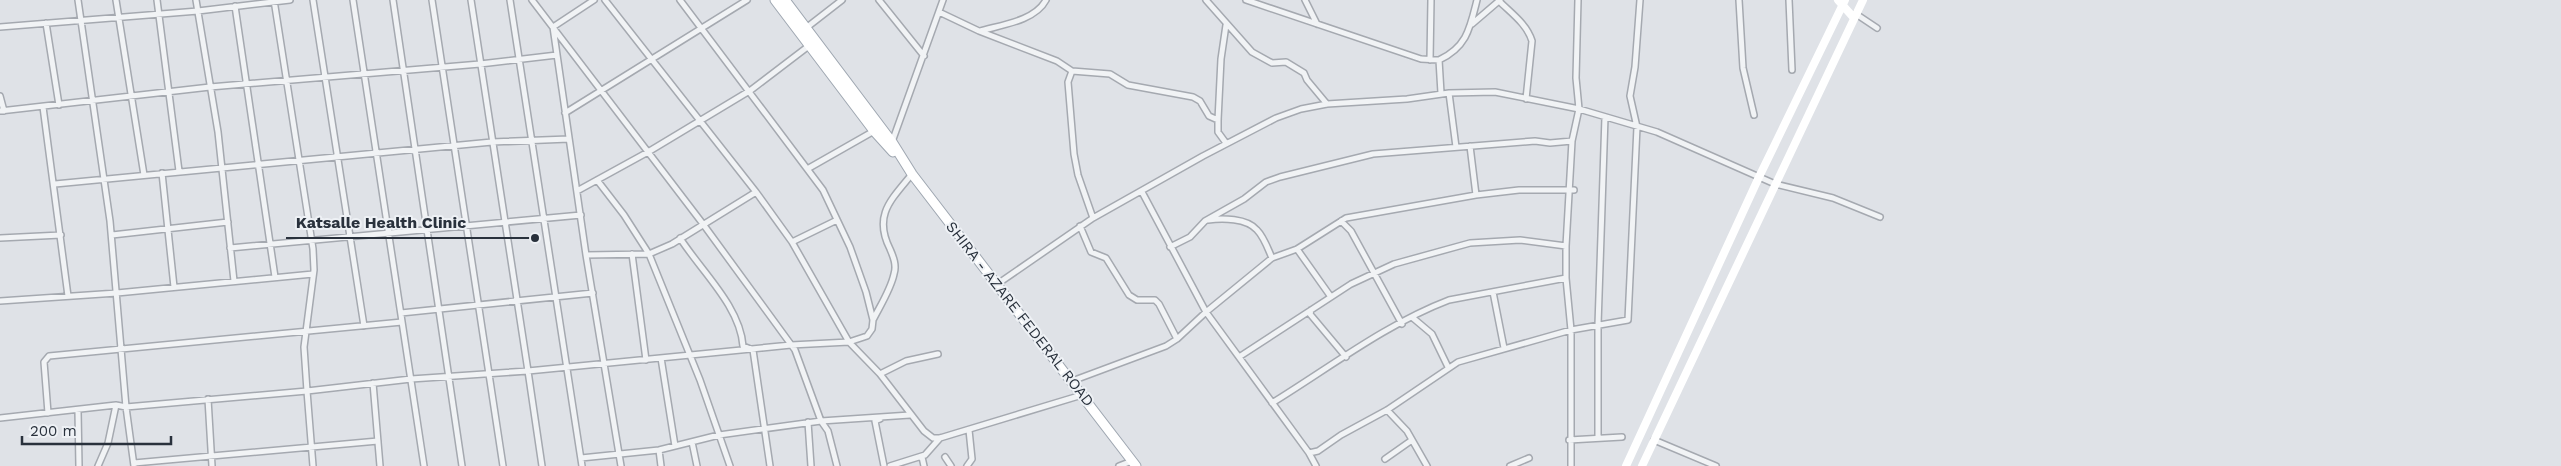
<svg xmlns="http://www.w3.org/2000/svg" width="2561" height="466" font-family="'Work Sans',sans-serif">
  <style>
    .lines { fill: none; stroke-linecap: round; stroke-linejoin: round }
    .street-casing { stroke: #a5a9b0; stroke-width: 8 }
    .primary-casing { stroke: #9fa7b1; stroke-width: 11 }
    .street { stroke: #f1f3f5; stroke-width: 5 }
    .secondary { stroke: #fff; stroke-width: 8 }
    .primary { stroke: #fff; stroke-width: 9 }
    .labels { text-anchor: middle; stroke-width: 4; stroke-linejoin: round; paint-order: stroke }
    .street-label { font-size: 15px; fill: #29313c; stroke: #eef1f5 }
    .leader { fill: none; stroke: #29313c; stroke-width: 2 }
    .callout-dot { fill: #29313c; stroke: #eef1f5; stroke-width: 2 }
    .callout-label { font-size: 16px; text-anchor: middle; font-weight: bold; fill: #29313c; stroke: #eef1f5; stroke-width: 4; stroke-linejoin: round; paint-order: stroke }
  </style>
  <rect width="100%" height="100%" fill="#dfe2e7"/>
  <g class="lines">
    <g class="street-casing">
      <path id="street" d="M 78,0 L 110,221 L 126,407 L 134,466
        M 116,0 L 144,175
        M 157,0 L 179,171
        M 196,0 L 218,132 L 234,281
        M 313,0 L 364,326
        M 353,0 L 424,466
        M 393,0 L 462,466
        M 432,0 L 503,466
        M 471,0 L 528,371 L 791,345 L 849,342 L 880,374 L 924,431 L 933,438 L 940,438 L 1082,395
        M 510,0 L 582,466
        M 532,0 L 703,224 L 795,350 L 821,421 L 828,431 L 837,466
        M 605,0 L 756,192 L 792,242 L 849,342 L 867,336 L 872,329 L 873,320 L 866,292 L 850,247 L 823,190 L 680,0
        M 879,0 L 924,56
        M 1206,0 L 1252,52 L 1272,63 L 1286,62 L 1304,73 L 1307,80 L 1327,104
        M 1246,0 L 1421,59 L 1439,60 L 1441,93
        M 1305,0 L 1317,24
        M 1739,0 L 1743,68 L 1754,115
        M 1789,0 L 1792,70
        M 1499,1 C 1511,13 1527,24 1532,41 L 1526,99
        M 235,6 L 275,277
        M 939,12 L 979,31 L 1057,61 L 1072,71 L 1068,82 L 1074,154 L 1078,175 L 1093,218
        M 1856,14 L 1877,28
        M 46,23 L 59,105
        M 1472,24 L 1500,0
        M 0,27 L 198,11 L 290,0
        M 553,27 L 586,255 L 621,466
        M 553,27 L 594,0
        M 806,28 L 842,0
        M 980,31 C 1001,25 1035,21 1046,0
        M 1430,60 L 1431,0
        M 1439,60 C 1467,47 1470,28 1477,0
        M 1072,71 L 1110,74 L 1128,85 L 1193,97 L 1200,101 L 1209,116 L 1218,120
        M 1449,93 L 1456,147
        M 0,96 L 4,111
        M 43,107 L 68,296
        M 0,111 L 210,87 L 480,64 L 557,55
        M 565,113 L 747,0
        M 892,142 L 943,0
        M 1226,143 L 1218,132 L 1218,120 L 1221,59 L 1226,25
        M 1470,146 L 1476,195
        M 809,168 L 874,131
        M 162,173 L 174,287
        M 597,180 L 624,215 L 649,254 L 700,380 L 730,466
        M 55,184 L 492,142 L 569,139
        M 577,191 L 648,152 L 751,90 L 810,45
        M 1142,192 L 1206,312 L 1309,453 L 1316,466
        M 1208,220 C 1222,218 1247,218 1257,230 C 1264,237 1268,249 1272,258
        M 1341,221 L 1351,231 L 1402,324
        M 1080,226 L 1091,252 L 1106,258 L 1129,295 L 1137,300 L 1155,300 L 1159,304 L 1177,339
        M 112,235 L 228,222
        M 0,238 L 61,235
        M 680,238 C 701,271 740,306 743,346 L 753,350 L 770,466
        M 792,242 L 837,220
        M 1170,247 L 1190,237 L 1205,221 L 1244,199 L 1266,182 L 1280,177 L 1373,154 L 1535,141 L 1550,143 L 1572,141
        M 230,248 L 581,215
        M 1297,249 L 1331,297
        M 632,254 L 646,360
        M 586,255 L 649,254 L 672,244 L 756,192
        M 996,285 L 1093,218 L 1203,156 L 1276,118 L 1301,109 L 1327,104 L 1407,99 L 1449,93 L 1495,92 L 1579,109 L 1657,132 L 1775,184 L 1833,198 L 1880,217
        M 1493,292 L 1504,348
        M 0,301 L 117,293 L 313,274
        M 1311,310 L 1310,314 L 1346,357
        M 401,313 L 593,293
        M 1413,318 L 1432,334 L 1448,367
        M 873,320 C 880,306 891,289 894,274 C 897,265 893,256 890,249 C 873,215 891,200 912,174
        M 1239,357 L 1351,284 L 1394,264 L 1470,243 L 1520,240 L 1566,246
        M 661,358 L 675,446
        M 880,374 L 906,361 L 938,354
        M 1072,381 L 1166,346 L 1177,339 L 1206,312 L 1272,258 L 1297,249 L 1346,218 L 1476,195 L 1519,190 L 1574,190
        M 373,383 L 380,466
        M 208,399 L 212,466
        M 1272,403 C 1329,368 1386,324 1449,300 L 1566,278
        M 1387,410 L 1407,431 L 1427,466
        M 78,411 L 79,466
        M 48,413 L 44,362 L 49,356 L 402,322
        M 0,418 L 116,405 L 126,407 L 307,391 L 304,347 L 314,270 L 313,249 L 274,0
        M 880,419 L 875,421 L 884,466
        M 808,422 L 811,466
        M 1598,438 L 1598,325 L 1605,117
        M 1569,440 L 1622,437
        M 1654,440 L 1716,466
        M 692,442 L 697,466
        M 659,450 L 661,466
        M 1309,453 L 1318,451 L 1341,435 L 1387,410 L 1458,362 L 1571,330 L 1628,320 L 1637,127 L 1630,96 L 1635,67 L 1640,0
        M 922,457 L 924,466
        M 945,457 L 951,466
        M 581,458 L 659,450 L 719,435 L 821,421 L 910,415
        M 1385,459 L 1412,440
        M 134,463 L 378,441
        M 98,466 L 108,443 L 116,405
        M 313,466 L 307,391 L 411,379 L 528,371 L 542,466
        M 890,466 L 925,455 L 940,438
        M 967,466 L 972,459 L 969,430
        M 1119,466 L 1132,461
        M 1510,466 L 1529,458
        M 1571,466 L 1571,330 L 1566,278 L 1566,246 L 1572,141 L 1579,109 L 1576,78 L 1578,0"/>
    </g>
    <g class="primary-casing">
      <path id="primary" d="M 775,0 L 874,131 L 893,152
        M 785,0 L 892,142 L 912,174 L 1136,466"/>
    </g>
    <use href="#street" class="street"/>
    <path class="secondary" d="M 1838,0 L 1854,18
      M 1626,466 L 1759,177 L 1845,0
      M 1642,466 L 1863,0"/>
    <use href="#primary" class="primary"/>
  </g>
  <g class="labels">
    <g class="street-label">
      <text transform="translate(1020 314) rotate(52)" y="5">SHIRA - AZARE FEDERAL ROAD</text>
    </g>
  </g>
  <path class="leader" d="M535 238L476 238H286"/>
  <circle class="callout-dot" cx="535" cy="238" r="5"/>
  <g class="callout-label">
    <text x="381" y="228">Katsalle Health Clinic</text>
  </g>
  <path d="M22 436v8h149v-8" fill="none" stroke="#29313c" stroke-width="2.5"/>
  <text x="30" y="436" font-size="15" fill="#29313c" stroke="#eef1f5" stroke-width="4" paint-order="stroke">200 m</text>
</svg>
